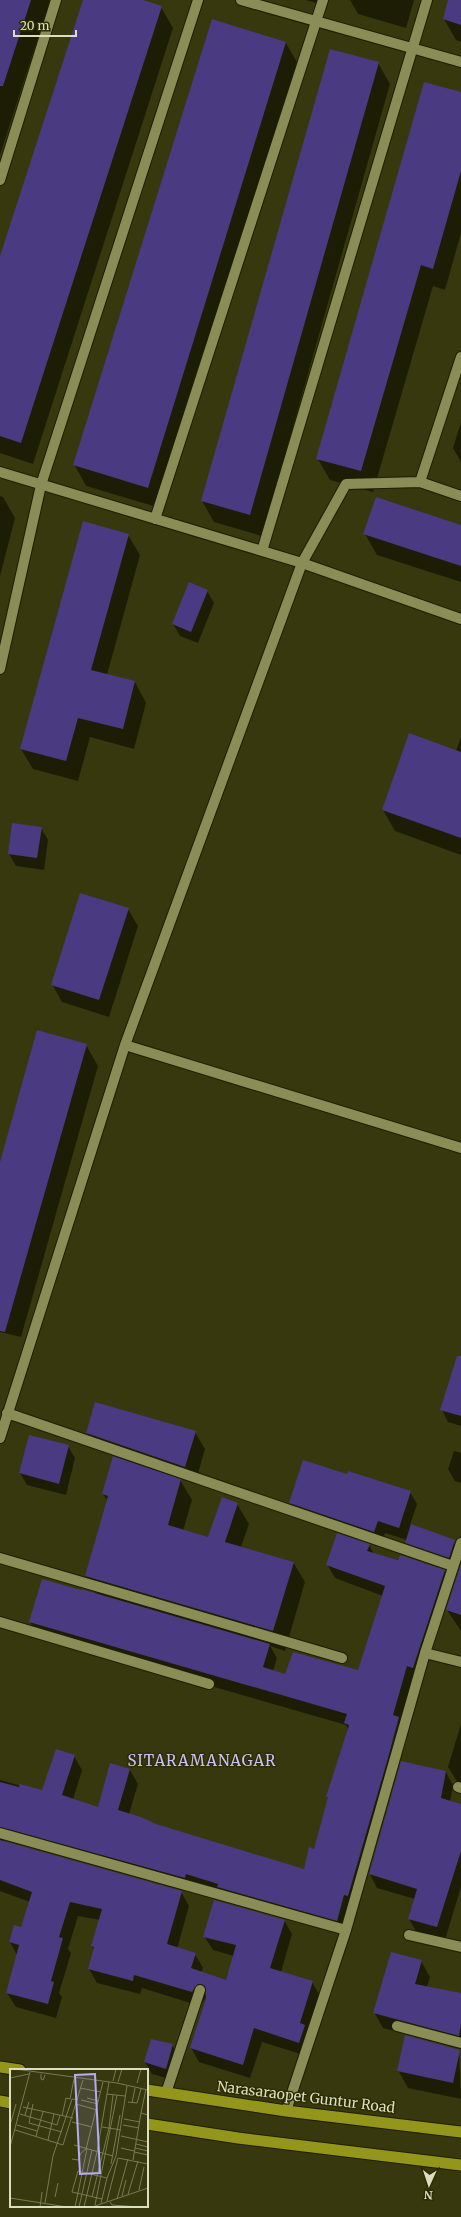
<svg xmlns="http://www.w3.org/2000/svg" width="461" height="2217" font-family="Merriweather,serif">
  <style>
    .shadow { fill: #0007 }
    .building { fill: #4a3a81 }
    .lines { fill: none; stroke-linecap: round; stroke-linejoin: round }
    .minor-casing { stroke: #1e1e03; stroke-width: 12 }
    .trunk-casing { stroke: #1e1e03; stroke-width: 13 }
    .minor { stroke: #8a8d55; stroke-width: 10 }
    .trunk { stroke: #94961c; stroke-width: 11 }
    .labels { text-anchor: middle; stroke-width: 3; stroke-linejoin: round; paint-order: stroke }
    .street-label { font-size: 14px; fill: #dcdec2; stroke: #2d2d02 }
    .neighbourhood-label { font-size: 15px; letter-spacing: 1px; fill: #c9c1fb; stroke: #2d2d02 }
    .inset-road { fill: none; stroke: #797a55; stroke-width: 1 }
    .view { fill: #b7abf8; fill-opacity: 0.15; stroke: #b7abf8; stroke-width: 2 }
    .inset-edge { fill: none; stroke: #dcdec2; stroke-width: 2 }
  </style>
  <rect width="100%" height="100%" fill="#37380d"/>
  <path class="shadow" d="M 0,0 L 50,0 L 0,155 Z
    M 84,0 L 140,0 L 161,7 L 173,28 L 33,464 L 0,453 L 0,259 Z
    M 305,0 L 318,0 L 317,3 Z
    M 350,0 L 414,0 L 406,28 L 358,14 Z
    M 449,0 L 461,0 L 461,42 L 456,40 L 444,19 Z
    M 213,20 L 286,43 L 298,64 L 160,508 L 86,486 L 74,464 Z
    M 378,63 L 390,84 L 262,536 L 214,522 L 202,501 Z
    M 461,93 L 461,233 L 445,290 L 433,286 L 373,492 L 330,480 L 318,459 Z
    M 461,422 L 461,462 L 453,448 Z
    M 0,496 L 3,497 L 15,518 L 0,576 Z
    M 461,526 L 461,582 L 377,555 L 365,534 Z
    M 128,535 L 140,555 L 107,675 L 135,682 L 146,703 L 134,749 L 90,737 L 78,781 L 33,769 L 21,749 Z
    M 207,591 L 214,603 L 198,643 L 180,636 L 173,624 Z
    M 461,737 L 461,855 L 395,831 L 383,810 L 456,751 Z
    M 41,828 L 48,840 L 44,870 L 16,866 L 9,854 Z
    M 128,909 L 138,926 L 109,1017 L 62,1002 L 52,984 Z
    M 86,1045 L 98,1066 L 21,1337 L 0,1332 L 0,1165 Z
    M 461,1364 L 461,1426 L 448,1422 L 442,1410 Z
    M 195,1432 L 205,1449 L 195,1484 L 179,1478 L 192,1500 L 183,1531 L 209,1538 L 237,1504 L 249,1524 L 241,1547 L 293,1562 L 305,1582 L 285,1651 L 270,1646 L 277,1658 L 273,1671 L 286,1675 L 358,1671 L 383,1596 L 335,1578 L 327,1564 L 369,1545 L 374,1554 L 445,1571 L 453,1585 L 421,1681 L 344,1934 L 10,1840 L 2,1841 L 181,1892 L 189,1906 L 177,1949 L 195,1954 L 203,1968 L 201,1973 L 226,1981 L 234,1956 L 213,1950 L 204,1936 L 284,1920 L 292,1934 L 281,1972 L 312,1982 L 320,1996 L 307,2056 L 262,2042 L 250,2078 L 199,2062 L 191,2048 L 206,1997 L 200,2006 L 142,1988 L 140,1994 L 97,1983 L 89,1969 L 94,1950 L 92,1946 L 100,1920 L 78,1916 L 68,1949 L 71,1953 L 59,1993 L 62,1997 L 56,2018 L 16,2007 L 7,1993 L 17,1955 L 10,1942 L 22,1928 L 30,1902 L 0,1891 L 0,1780 L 43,1792 L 74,1756 L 82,1770 L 73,1800 L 99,1808 L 111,1764 L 130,1770 L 138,1784 L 129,1814 L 155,1825 L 304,1870 L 315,1850 L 329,1800 L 327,1796 L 348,1729 L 346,1725 L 38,1636 L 30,1622 L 96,1594 L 86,1576 L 108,1502 L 103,1494 L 114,1456 L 97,1450 L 87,1433 Z
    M 68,1446 L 75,1458 L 66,1495 L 27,1485 L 20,1473 Z
    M 454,1451 L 461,1453 L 461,1483 L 455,1481 L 448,1469 Z
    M 348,1475 L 410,1492 L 417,1504 L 410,1525 L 452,1540 L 459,1552 L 458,1562 L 413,1554 L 406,1542 L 407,1540 L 385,1533 L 381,1544 L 298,1515 L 291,1503 Z
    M 461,1567 L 461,1631 L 447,1610 Z
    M 461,1724 L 461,1788 L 448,1767 Z
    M 446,1772 L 453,1785 L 450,1802 L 461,1805 L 461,1887 L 445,1940 L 417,1933 L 409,1919 L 415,1899 L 377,1888 L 370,1874 Z
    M 421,1961 L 430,1977 L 427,1987 L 461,1994 L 461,2049 L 383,2028 L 374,2012 Z
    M 151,2040 L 172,2045 L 179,2057 L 173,2080 L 152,2074 L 145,2062 Z
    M 459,2051 L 461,2099 L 408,2088 L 398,2070 Z"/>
  <path class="building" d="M 0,0 L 31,0 L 3,86 L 0,86 Z
    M 83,0 L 143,0 L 162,6 L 21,443 L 0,436 L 0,256 Z
    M 448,0 L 461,0 L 461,25 L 443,19 Z
    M 212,19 L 286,42 L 148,488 L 73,465 Z
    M 330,49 L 379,62 L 250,515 L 201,501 Z
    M 424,82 L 461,92 L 461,171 L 433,269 L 421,265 L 361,471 L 316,459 Z
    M 376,497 L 461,525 L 461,566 L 363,534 Z
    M 83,521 L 129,534 L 91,670 L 135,681 L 123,729 L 78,718 L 66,761 L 20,749 Z
    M 189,582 L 208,590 L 191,632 L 172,624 Z
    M 409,733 L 461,752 L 461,838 L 382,810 Z
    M 12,823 L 42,827 L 37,858 L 8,854 Z
    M 80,893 L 129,908 L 99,1000 L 51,985 Z
    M 37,1030 L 87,1044 L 5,1332 L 0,1331 L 0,1162 Z
    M 457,1356 L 461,1356 L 461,1416 L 440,1410 Z
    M 95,1402 L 196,1431 L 185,1467 L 86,1433 Z
    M 29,1435 L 69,1445 L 59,1484 L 19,1473 Z
    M 113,1456 L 181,1479 L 168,1525 L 208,1537 L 222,1497 L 238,1503 L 225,1542 L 294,1562 L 273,1631 L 85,1576 L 108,1496 L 102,1494 Z
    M 303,1460 L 347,1474 L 348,1471 L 411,1491 L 399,1528 L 378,1521 L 374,1532 L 289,1503 Z
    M 411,1524 L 455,1540 L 449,1558 L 405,1543 Z
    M 337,1533 L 370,1544 L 367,1551 L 398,1560 L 400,1555 L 445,1570 L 413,1668 L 407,1666 L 393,1715 L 399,1717 L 388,1758 L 348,1896 L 344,1895 L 337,1921 L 217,1887 L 218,1884 L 186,1874 L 185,1878 L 0,1827 L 0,1782 L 19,1787 L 20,1784 L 42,1790 L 56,1749 L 75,1755 L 62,1795 L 98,1807 L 110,1763 L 130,1769 L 118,1810 L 141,1817 L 156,1824 L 304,1869 L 309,1847 L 314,1849 L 328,1797 L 326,1797 L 349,1725 L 344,1723 L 347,1714 L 29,1622 L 42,1579 L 81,1590 L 81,1589 L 270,1644 L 263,1667 L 285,1674 L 293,1652 L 358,1670 L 385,1586 L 326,1565 Z
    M 461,1564 L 461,1615 L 446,1610 Z
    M 401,1761 L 446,1771 L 441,1798 L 461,1804 L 461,1851 L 437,1927 L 408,1919 L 417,1889 L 369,1874 Z
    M 0,1840 L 182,1891 L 167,1944 L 196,1953 L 191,1968 L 226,1980 L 236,1945 L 203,1937 L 214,1900 L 285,1920 L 270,1968 L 313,1981 L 300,2023 L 305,2025 L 299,2043 L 254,2028 L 243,2065 L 190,2048 L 206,1998 L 205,1986 L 198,1984 L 192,1992 L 134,1975 L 133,1981 L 88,1969 L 94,1947 L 91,1946 L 102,1909 L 70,1902 L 59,1937 L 63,1938 L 51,1981 L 54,1982 L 48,2004 L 6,1993 L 19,1945 L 9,1942 L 14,1925 L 21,1927 L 32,1892 L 0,1880 Z
    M 391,1952 L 422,1960 L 415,1984 L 461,1993 L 461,2024 L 459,2036 L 373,2013 Z
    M 405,2035 L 460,2050 L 453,2083 L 397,2071 Z
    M 151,2039 L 173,2044 L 166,2069 L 144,2062 Z"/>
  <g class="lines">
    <g class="minor-casing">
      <path id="minor" d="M 241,0 L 461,62
        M 0,180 L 56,0
        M 0,472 L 302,563 L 461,619
        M 420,482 L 461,496
        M 155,519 L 323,0
        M 262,551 L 427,0
        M 0,669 L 41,485 L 198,0
        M 125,1045 L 461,1148
        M 7,1413 L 453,1566
        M 0,1438 L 125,1045 L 302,563 L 346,484 L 420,482 L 461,357
        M 0,1558 L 342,1658
        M 0,1622 L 209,1684
        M 425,1653 L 461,1662
        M 458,1787 L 461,1788
        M 0,1833 L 346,1930
        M 409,1935 L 461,1947
        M 397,2026 L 461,2043
        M 166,2093 L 200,1990
        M 286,2111 L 346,1930 L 425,1653 L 461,1543"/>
    </g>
    <g class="trunk-casing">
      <path id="trunk" d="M 0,2067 L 20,2070
        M 147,2090 L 286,2111 L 461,2132
        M 0,2101 L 11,2103
        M 147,2124 L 238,2138 L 461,2165"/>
    </g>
    <use href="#minor" class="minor"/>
    <use href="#trunk" class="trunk"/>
  </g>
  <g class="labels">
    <g class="street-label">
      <text transform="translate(306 2097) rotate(7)" y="5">Narasaraopet Guntur Road</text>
    </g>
    <g class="neighbourhood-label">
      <text x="202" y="1766">SITARAMANAGAR</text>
    </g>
  </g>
  <g transform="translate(10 2069)">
    <rect width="138" height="138" fill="#37380d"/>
    <path class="inset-road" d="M 5,0 L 107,14 L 138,21M 31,5 L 31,10 L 33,11 L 35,6M 0,9 L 19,5M 103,12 L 106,0M 108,13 L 112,0M 127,14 L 131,0M 70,19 L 91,23M 97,25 L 115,27M 77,29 L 89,32M 71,31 L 88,35M 118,33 L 127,34 L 131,20M 122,34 L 125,19M 23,35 L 19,54 L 52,63M 66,35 L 87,41M 13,38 L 63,49M 131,44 L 136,20M 10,45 L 47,56 L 50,46M 15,46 L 19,33M 52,47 L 56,29 L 60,30 L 64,10M 114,50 L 130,53M 1,53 L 6,35M 62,53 L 82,58M 7,56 L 27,62M 113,56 L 129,59M 92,58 L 111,61M 5,61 L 53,76 L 73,11M 26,67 L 33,43M 111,67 L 138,73M 38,71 L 44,45M 126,75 L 138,78M 64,76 L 103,87M 0,78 L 20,3M 111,79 L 124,82M 125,79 L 138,82M 124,83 L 138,86M 62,90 L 68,91 L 71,84 L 76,80 L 93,13M 123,91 L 131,44 L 138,46M 101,95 L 110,46M 129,121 L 134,98M 118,125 L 128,92M 112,127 L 116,111M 45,128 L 48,114M 82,128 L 99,59 L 103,26M 0,129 L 57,138M 92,130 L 62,123 L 68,102 L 97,109M 107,130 L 118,90M 97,132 L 108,89 L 138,95M 100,133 L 102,136 L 129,138M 35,134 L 43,87 L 62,30 L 68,31M 91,134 L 97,109 L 106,87 L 117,17M 85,136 L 107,26M 30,138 L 32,123M 65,138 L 77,80M 69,138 L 82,81M 74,138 L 87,83 L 99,13M 82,138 L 138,119"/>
    <path class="view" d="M 85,5 L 90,104 L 70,105 L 65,6 Z"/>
    <rect width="138" height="138" class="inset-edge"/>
  </g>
  <g transform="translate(429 2185) rotate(183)" stroke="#2d2d02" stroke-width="3" paint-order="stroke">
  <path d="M0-3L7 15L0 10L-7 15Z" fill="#dcdec2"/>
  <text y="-6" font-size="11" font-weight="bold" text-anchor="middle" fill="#dcdec2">N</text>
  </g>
  <path d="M14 30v6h62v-6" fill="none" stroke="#dcdec2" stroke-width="2"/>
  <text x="20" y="30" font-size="12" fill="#dcdec2" stroke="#2d2d02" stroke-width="3" paint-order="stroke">20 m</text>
</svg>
